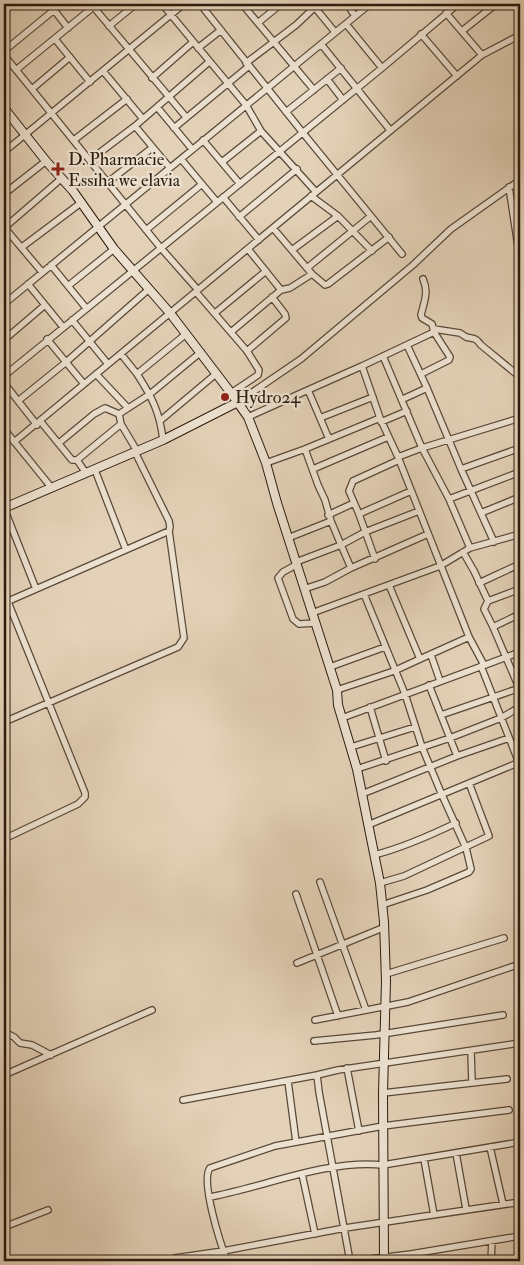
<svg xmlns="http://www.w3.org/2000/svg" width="524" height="1265" font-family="'IM FELL Double Pica',serif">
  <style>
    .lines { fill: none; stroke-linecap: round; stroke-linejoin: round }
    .street-casing { stroke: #594938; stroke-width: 8 }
    .secondary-casing { stroke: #2b1b0e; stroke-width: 10 }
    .street { stroke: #ede2d1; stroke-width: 5.5 }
    .secondary { stroke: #ede2d1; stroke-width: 8 }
    .poi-dot { fill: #8f2418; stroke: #ede2d1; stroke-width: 2 }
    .labels { text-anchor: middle; stroke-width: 4.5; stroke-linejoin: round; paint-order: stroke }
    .poi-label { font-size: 18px; fill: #2b1b0e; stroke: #ede2d1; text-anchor: start }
  </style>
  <rect width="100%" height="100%" fill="#e4d2b8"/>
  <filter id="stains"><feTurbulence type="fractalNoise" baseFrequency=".004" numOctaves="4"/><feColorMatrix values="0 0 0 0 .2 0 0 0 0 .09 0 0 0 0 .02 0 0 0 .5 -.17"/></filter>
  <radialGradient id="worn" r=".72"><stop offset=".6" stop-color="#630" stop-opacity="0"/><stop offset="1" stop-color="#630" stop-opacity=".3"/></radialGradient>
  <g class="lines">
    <g class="street-casing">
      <path id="street" d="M 49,4 L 54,10
        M 91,4 L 186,117
        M 162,4 L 246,105 L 261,131 L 316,192
        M 200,4 L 303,133 L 402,254
        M 242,4 L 314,90
        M 312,4 L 335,32
        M 347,4 L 355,16
        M 4,8 L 10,4
        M 446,13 L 482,55
        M 259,22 L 281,4
        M 346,24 L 382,68
        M 109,26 L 136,4
        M 462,31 L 496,4
        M 421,34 L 457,76
        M 55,39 L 90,82
        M 321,44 L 390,130
        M 198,48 L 221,30
        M 4,51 L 54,10 L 68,28
        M 4,55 L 160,247 L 198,290
        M 246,63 L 296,25 L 315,7
        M 16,70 L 97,4
        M 103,71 L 143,119
        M 152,78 L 193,42
        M 327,79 L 343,100
        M 32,89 L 70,57
        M 157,107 L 192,149
        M 286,112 L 341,68
        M 135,126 L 170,168
        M 174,128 L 249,66
        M 74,140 L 127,99
        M 203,140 L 240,184
        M 4,152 L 184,4
        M 181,159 L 217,202
        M 90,160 L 135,126 L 209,62
        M 222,162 L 261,131
        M 108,182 L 152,148
        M 509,187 L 519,253 L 520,278
        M 4,194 L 46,161
        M 311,196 L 338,216 L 372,251
        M 223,197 L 259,240
        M 239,217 L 297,169
        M 4,227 L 42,272
        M 4,228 L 62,178
        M 273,228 L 312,274 L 325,285 L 328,284 L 389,237
        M 146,230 L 202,184
        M 22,247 L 82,202
        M 248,249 L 281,290
        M 292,250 L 338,216
        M 51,265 L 86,308
        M 307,268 L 371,216
        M 28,284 L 63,327
        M 68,286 L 114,249
        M 196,292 L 247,351 L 259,370 L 258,375 L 231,393
        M 4,304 L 370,4
        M 215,313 L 266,271
        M 72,320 L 108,364
        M 434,329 L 460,333 L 466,337 C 474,339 475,337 481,345 L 520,377
        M 231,332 L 281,290 L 290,288 L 312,274
        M 47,339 L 84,384
        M 4,340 L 45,305
        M 407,345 L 427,388
        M 247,351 L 286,318 L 285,314 L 272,297
        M 121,354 L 137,374 L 186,334
        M 383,356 L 422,448 L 449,499 L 470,548
        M 96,374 L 128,408
        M 137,374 C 152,397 160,413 163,440
        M 421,374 L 449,360 L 450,357 L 434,332
        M 4,376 L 382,68 L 458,4
        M 4,383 L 37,425
        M 403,399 L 427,388 L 461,469 L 520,448
        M 18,401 L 65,363 L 149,289
        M 238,402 L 301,359 L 413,265 L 451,229 L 520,180
        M 119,414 L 150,394 L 201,352
        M 248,417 L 308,390
        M 320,418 L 373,397
        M 380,418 L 362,366 L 434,332 L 432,324 L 422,318 L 421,315 C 424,302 429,292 423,279
        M 161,420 L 217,373
        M 41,422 L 72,460 L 77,460 L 121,424 L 137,451
        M 381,422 L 407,411
        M 4,429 L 51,487
        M 329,439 L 308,390 L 362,366
        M 14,442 L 482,55 L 520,35
        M 59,443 L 94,414 L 105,408 L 119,414 L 121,424
        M 77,460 L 86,473
        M 266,463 L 305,449 L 380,418 L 398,457
        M 313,469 L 388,437
        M 461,469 L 494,542
        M 95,470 L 126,550
        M 449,499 L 520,472
        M 4,508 L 36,589
        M 481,513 L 520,497
        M 359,514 L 411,491
        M 328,515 L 354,503
        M 288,538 L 331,521 L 325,500 L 318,485 L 305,449
        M 463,552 L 474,571 L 488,601
        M 375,559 L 359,514 L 349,491 L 353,481 L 399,460
        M 296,562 L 341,545 L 331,521
        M 296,565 L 283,572 L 278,578 L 293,619 L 299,624 L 316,623
        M 351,568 L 341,545 L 365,532 L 419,511
        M 479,583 L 520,564
        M 389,585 L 420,659 L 469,637
        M 304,589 L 325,582 L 351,568 L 428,534
        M 520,589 L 488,601 L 484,609 L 493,627 L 520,690
        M 4,592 L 85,793 L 85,797 L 78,804 L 4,839
        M 364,594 L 405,694 L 422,747 L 442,795 L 466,848 L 471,869 L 469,872 L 427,890 L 382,905
        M 4,603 L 169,531 L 170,527 L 169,521 L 135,452
        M 312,613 L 440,566 L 470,548 L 520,534
        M 493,627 L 520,614
        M 431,655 L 440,681
        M 484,665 L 469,637 L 398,457 L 422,448 L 520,418
        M 481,666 L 519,763
        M 330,667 L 385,647
        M 337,690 L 394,671 L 420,659
        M 370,707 L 386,761
        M 441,715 L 520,688
        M 342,718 L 520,652
        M 4,722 L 178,647 L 184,638 L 169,531
        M 351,747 L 415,727
        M 457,756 L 509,738
        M 357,769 L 450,738 L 501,718 L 520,707
        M 362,794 L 457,756 L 429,685
        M 368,825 L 520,762
        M 374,855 C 402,848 429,836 456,823
        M 320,882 L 366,1010
        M 380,883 L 404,876 L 489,836 L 469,783
        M 296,894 L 338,1016
        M 297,963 L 385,927
        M 386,974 L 504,938
        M 315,1020 L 408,1002 L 514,966
        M 4,1032 L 14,1037 L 20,1043 L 32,1045 L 51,1055
        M 314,1041 L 376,1035 L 503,1015
        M 471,1051 L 472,1083
        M 347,1068 L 359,1131
        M 4,1075 L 152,1010
        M 288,1081 L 296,1142
        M 383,1093 L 507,1079
        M 183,1100 L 317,1075
        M 490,1147 L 503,1204
        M 456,1153 L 466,1209
        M 424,1159 L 434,1215
        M 302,1174 L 315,1234
        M 4,1196 L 5,1195
        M 210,1197 C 264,1187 328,1159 383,1165 L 520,1142
        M 4,1227 L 48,1210
        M 175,1258 L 223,1251 L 345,1228 L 514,1203 L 520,1207
        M 227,1261 C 221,1245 200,1181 210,1168 L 275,1146 L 383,1126 L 509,1110
        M 350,1261 L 319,1092 L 317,1075 L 338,1070 L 520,1043
        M 353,1261 L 411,1254 L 520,1236
        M 491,1261 L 492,1241"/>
    </g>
    <g class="secondary-casing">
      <path id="secondary" d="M 4,108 L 46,161 L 73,191 L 114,249 L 170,313 L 231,393 L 248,417 L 266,463 L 277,503 L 337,690 L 338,705 L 357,769 L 380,883 L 384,922 L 386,981 L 383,1093 L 384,1261
        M 4,508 L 163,440 L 238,402"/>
    </g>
    <use href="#street" class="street"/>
    <use href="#secondary" class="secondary"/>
  </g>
  <g class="poi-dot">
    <path d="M55.5 161.5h5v5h5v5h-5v5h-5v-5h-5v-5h5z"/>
    <circle cx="225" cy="397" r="5"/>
  </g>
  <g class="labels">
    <g class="poi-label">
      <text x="68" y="165">D. Pharmacie<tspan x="68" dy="21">Essiha we elavia</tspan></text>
      <text x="235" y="403">Hydro24</text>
    </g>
  </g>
  <rect width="524" height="1265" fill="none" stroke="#e4d2b8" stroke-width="20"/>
  <rect x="5" y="5" width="514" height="1255" fill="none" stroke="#2b1b0e" stroke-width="2.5"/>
  <rect x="10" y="10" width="504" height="1245" fill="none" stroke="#2b1b0e"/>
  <rect width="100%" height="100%" filter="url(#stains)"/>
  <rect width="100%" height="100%" fill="url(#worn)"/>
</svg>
